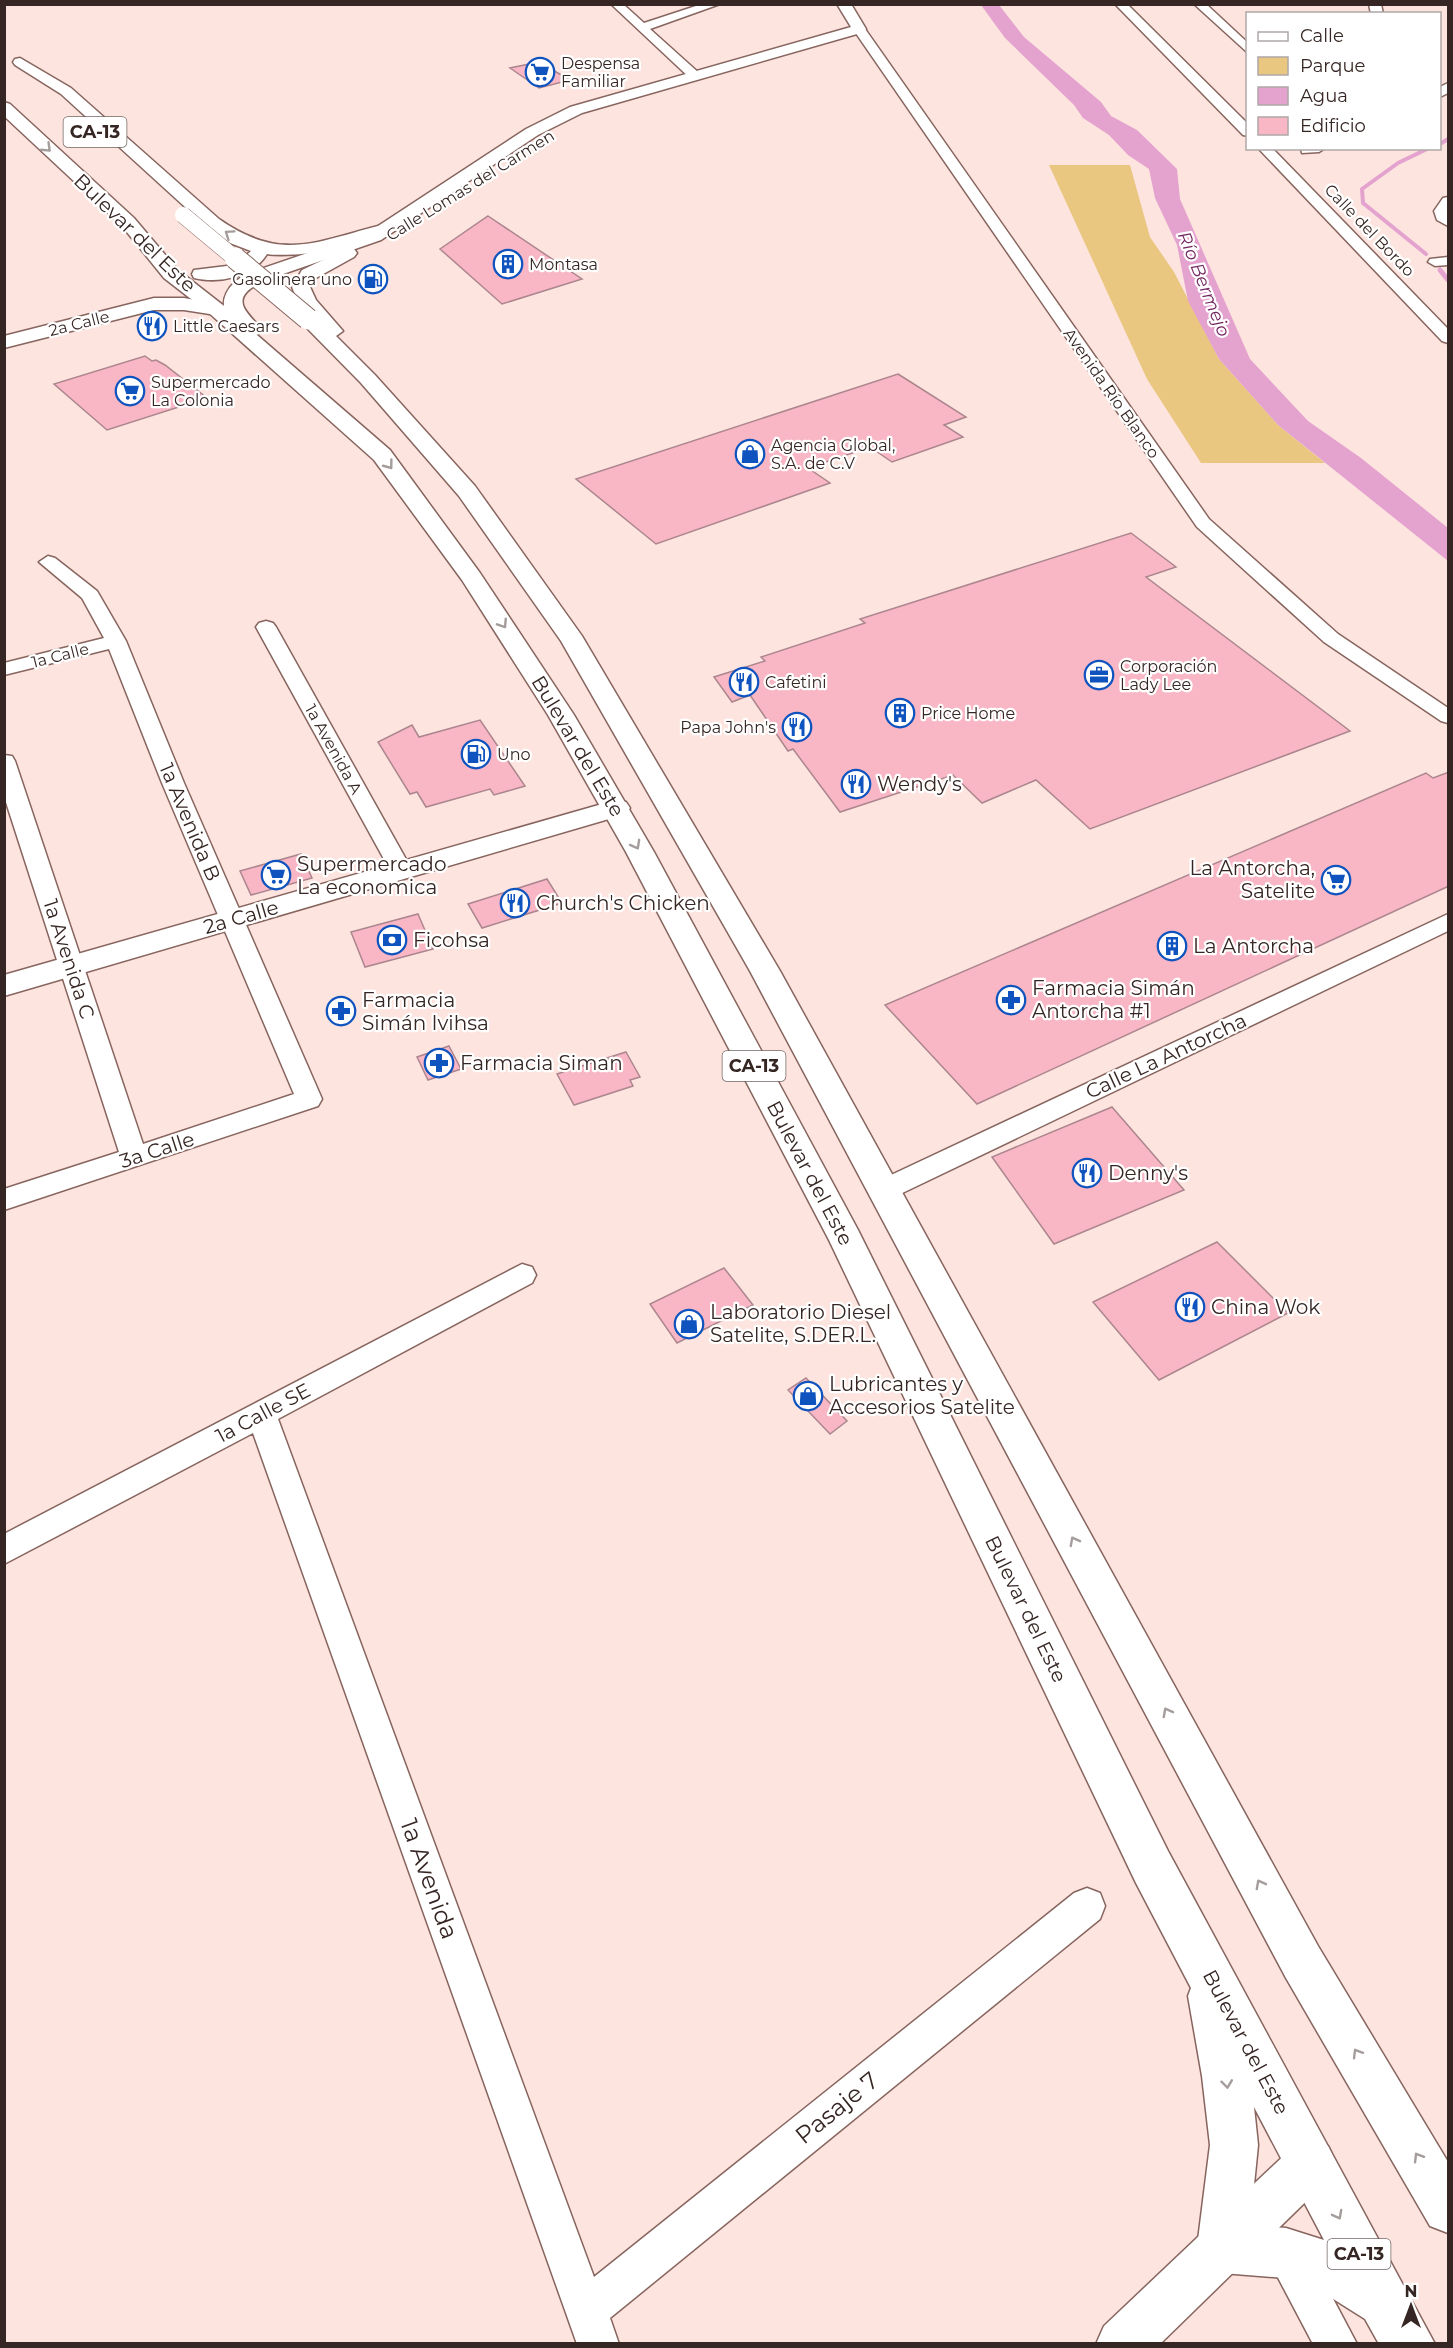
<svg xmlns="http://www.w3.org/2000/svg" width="1453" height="2348" font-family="Montserrat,sans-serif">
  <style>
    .green { fill: #eac781 }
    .water { fill: #e4a2cf }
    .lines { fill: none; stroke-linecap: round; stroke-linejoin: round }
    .stream-far1 { stroke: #e4a2cf; stroke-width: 4 }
    .stream { stroke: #e4a2cf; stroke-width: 5 }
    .building { fill: #f9b7c5; stroke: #ac868e; stroke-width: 1.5 }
    .minor-casing { stroke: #87655e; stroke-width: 3 }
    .tertiary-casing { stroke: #87655e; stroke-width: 3 }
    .trunk-casing { stroke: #87655e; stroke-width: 3 }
    .minor { fill: #fff; fill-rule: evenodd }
    .tertiary { fill: #fff; fill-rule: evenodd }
    .trunk { fill: #fff; fill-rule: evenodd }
    .trunk-bridge-far1-casing { stroke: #87655e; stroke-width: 17; stroke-linecap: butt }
    .trunk-bridge-casing { stroke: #87655e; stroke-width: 23; stroke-linecap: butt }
    .trunk-bridge-far1 { stroke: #fff; stroke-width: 16 }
    .trunk-bridge { stroke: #fff; stroke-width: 21 }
    .oneway { stroke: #a49d9c }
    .labels { text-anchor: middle; stroke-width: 4.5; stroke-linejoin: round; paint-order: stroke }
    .far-poi-label { font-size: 16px; fill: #352623; stroke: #fff; text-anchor: start }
    .far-street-label { font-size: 16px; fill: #352623; stroke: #fff }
    .shield { fill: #fff; stroke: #726765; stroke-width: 1.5 }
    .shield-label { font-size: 18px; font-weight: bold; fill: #352623 }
    .far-water-label { font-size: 18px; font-style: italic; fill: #732760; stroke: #fff }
    .street-label { font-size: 20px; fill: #352623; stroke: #fff }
    .poi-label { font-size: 20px; fill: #352623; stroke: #fff; text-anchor: start }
    .near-street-label { font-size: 24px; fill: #352623; stroke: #fff }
  </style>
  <rect width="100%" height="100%" fill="#fde4df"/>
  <path class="green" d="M 1049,165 L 1130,165 L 1150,237 L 1174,272 L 1219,359 L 1278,425 L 1325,463 L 1201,463 L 1147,379 Z"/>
  <path class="water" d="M 981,5 L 999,5 L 1024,37 L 1101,102 L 1111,116 L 1137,130 L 1177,169 L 1180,199 L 1250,359 L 1308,421 L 1361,458 L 1448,528 L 1448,561 L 1278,425 L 1219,359 L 1188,301 L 1177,245 L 1155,198 L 1149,169 L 1128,155 L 1109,135 L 1083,118 L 1074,105 L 1005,38 Z"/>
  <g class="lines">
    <path class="stream-far1" d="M 1440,144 L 1448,139
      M 1426,254 L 1363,203 L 1362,189 L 1398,163 L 1429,148"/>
    <path class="stream" d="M 1440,270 L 1448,280"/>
  </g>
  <path class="building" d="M 539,62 L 570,80 L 539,88 L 510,68 Z
    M 488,216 L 582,279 L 502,304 L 440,249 Z
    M 145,356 L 152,361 L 156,360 L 165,365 L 207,398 L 107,430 L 54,384 Z
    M 898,374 L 966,417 L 944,425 L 963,437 L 892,462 L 870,447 L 808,468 L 830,483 L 656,544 L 576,479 Z
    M 1131,533 L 1176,567 L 1146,577 L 1350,731 L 1090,829 L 1036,780 L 982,803 L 953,775 L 840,812 L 793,749 L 788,751 L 750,695 L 732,702 L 714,677 L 765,661 L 761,657 L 865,623 L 860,619 Z
    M 480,720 L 525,786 L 494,795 L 490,789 L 426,807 L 417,792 L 410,794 L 378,742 L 412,725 L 419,737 Z
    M 1449,772 L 1449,886 L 977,1104 L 885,1005 L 1426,773 L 1433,778 Z
    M 301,854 L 312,878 L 251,895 L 240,871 Z
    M 547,879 L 562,903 L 482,928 L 468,904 Z
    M 418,914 L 433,949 L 365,967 L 351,932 Z
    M 449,1046 L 461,1069 L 428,1080 L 417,1057 Z
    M 626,1052 L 640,1077 L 630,1080 L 633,1086 L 574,1105 L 557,1074 Z
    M 1112,1107 L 1184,1190 L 1054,1244 L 992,1157 Z
    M 1217,1242 L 1288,1313 L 1159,1380 L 1093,1302 Z
    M 724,1268 L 753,1305 L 677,1343 L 650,1304 Z
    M 806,1378 L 847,1421 L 830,1434 L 788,1390 Z"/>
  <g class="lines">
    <g class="minor-casing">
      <path id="minor" d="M 611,4 L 623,4 L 644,23 L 702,4 L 720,4 L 650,29 L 699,73 L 699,79 L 691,79 Z
        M 1115,4 L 1127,4 L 1248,124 L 1248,136 L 1243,135 Z
        M 1194,4 L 1206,4 L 1248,43 L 1248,53 Z
        M 1369,4 L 1381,4 L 1383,14 L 1371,14 Z
        M 855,26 L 863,26 L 1209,519 L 1338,634 L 1448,708 L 1448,723 L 1441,721 L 1324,642 L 1197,527 L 853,29 Z
        M 1448,83 L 1448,93 L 1440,97 L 1440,87 Z
        M 1258,148 L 1272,148 L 1448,329 L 1448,343 L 1442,341 Z
        M 1301,148 L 1325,148 L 1319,152 L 1302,153 Z
        M 1448,197 L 1448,226 L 1437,220 L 1434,211 L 1443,198 Z
        M 1448,257 L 1448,265 L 1435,266 L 1428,262 L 1430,259 Z
        M 48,556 L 55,558 L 97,591 L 126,641 L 184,783 L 322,1099 L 318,1106 L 4,1210 L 4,1189 L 119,1152 L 4,796 L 4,755 L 12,756 L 15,761 L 143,1144 L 294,1094 L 162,783 L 109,649 L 4,675 L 4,663 L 104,638 L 82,598 L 39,562 Z
        M 266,621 L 273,623 L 276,627 L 412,870 L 409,875 L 401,877 L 393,875 L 390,870 L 256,627 L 259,623 Z
        M 1448,914 L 1448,931 L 894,1197 L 884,1201 L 874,1197 L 870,1190 L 874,1183 Z
        M 522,1264 L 532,1267 L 536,1275 L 532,1283 L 278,1419 L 594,2277 L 1074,1893 L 1087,1888 L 1100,1893 L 1105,1906 L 1100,1919 L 610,2318 L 619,2344 L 577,2344 L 253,1433 L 4,1564 L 4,1534 Z
        M 1286,2232 L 1301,2238 L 1357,2344 L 1313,2344 L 1265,2253 L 1271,2238 Z"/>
    </g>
    <g class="tertiary-casing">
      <path id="tertiary" d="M 837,4 L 851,4 L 866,29 L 864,32 L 582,113 L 538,135 L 381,240 L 263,281 L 249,281 L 247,277 L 249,273 L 369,232 L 526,129 L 570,107 L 851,27 Z
        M 154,298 L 184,298 L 223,305 L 225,309 L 216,315 L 184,310 L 154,310 L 4,348 L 4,336 Z
        M 616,800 L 626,802 L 630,808 L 626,814 L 4,996 L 4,975 Z
        M 1311,2138 L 1328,2146 L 1336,2163 L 1328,2180 L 1160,2344 L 1096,2344 L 1104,2326 L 1294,2146 Z"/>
    </g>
    <g class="trunk-casing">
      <path id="trunk" d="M 20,58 L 71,88 L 219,219 C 283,264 319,240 386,224 L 395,229 C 381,248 291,258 267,254 C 253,277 220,284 194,278 L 192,274 L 194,270 L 235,265 L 251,251 L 230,243 L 207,227 L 61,94 L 15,65 L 13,62 L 15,59 Z
        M 4,102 L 10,104 L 134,218 L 178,270 L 224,306 C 222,288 245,269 263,273 L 265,277 C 261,283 255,285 250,289 C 231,304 253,317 262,330 L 257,335 L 390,450 L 480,573 L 574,715 L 654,852 L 858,1230 L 1168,1851 L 1435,2344 L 1379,2344 L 1365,2319 L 1319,2290 L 1286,2278 L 1222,2273 L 1204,2266 L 1197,2248 L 1210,2145 L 1202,2076 L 1188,1996 L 1191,1988 L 1136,1883 L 829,1240 L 626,852 L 548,715 L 462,580 L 374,460 L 209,313 L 164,278 L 122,226 L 4,116 ZM 1254,2107 L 1324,2240 L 1286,2228 L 1250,2225 L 1258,2145 Z
        M 348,248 L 354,249 L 357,253 L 354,257 L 316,278 L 310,287 L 316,300 L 343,331 L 336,336 L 375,375 L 475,486 L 582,636 L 780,971 L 1318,1946 L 1448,2162 L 1448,2233 L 1430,2226 L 1286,1978 L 750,971 L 561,641 L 459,496 L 361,383 L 298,319 L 307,314 L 298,302 L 292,287 L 302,270 Z"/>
    </g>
    <use href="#minor" class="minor"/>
    <use href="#tertiary" class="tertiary"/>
    <use href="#trunk" class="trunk"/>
    <g class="trunk-bridge-far1-casing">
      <path id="trunk-bridge-far1" d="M 183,215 L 237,260"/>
    </g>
    <g class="trunk-bridge-casing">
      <path id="trunk-bridge" d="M 235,258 L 308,319"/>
    </g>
    <use href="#trunk-bridge-far1" class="trunk-bridge-far1"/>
    <use href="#trunk-bridge" class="trunk-bridge"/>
  </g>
  <defs><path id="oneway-chevron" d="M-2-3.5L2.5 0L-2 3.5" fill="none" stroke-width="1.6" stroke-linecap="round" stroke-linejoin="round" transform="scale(1.5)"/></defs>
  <g class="oneway">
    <use href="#oneway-chevron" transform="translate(47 148) rotate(44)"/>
    <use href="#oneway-chevron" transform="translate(229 234) rotate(-145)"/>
    <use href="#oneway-chevron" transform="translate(389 465) rotate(53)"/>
    <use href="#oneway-chevron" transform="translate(503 624) rotate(57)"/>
    <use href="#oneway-chevron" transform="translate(636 845) rotate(61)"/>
    <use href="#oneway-chevron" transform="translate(1074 1541) rotate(-118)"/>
    <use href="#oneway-chevron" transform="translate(1167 1712) rotate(-118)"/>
    <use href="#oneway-chevron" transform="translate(1260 1884) rotate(-118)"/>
    <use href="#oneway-chevron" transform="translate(1357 2053) rotate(-121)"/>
    <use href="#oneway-chevron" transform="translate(1227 2084) rotate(83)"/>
    <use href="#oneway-chevron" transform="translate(1418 2157) rotate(-121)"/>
    <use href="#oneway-chevron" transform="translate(1338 2215) rotate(62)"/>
  </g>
  <defs>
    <g id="supermarket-ring" transform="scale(1.5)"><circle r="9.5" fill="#fff" stroke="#0f53be" stroke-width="1.5"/><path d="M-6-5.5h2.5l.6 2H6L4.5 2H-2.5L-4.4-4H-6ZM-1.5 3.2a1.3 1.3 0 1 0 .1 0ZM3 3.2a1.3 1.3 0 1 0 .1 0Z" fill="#0f53be"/></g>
    <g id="building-ring" transform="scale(1.5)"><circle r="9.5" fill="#fff" stroke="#0f53be" stroke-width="1.5"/><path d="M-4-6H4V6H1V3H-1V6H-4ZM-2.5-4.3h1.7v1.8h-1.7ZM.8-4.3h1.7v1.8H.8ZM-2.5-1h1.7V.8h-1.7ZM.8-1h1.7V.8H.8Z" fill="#0f53be"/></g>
    <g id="fuel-ring" transform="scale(1.5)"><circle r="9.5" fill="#fff" stroke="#0f53be" stroke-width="1.5"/><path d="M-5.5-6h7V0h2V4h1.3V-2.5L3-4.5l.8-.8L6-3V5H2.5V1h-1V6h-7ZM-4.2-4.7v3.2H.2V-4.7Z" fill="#0f53be"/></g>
    <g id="restaurant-ring" transform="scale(1.5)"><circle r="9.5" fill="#fff" stroke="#0f53be" stroke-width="1.5"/><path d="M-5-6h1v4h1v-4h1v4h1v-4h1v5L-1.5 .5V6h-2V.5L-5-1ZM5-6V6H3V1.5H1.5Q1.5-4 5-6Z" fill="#0f53be"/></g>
    <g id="shop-ring" transform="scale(1.5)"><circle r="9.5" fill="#fff" stroke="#0f53be" stroke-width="1.5"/><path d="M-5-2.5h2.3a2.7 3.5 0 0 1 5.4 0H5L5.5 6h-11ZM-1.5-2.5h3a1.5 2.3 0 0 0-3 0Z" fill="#0f53be"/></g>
    <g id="office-ring" transform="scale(1.5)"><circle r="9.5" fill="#fff" stroke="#0f53be" stroke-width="1.5"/><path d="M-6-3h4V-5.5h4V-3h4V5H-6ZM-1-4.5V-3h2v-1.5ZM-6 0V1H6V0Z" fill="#0f53be"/></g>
    <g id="bank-ring" transform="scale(1.5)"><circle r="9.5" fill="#fff" stroke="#0f53be" stroke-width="1.5"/><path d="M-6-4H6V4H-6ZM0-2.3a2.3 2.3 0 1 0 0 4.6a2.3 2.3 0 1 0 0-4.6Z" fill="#0f53be"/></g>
    <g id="pharmacy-ring" transform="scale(1.5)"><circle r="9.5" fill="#fff" stroke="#0f53be" stroke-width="1.5"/><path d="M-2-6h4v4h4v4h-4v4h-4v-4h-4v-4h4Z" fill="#0f53be"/></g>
  </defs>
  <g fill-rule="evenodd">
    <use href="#supermarket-ring" x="540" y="72"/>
    <use href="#building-ring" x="508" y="264"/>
    <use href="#fuel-ring" x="373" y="279"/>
    <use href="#restaurant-ring" x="152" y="326"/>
    <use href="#supermarket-ring" x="130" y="391"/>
    <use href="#shop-ring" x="750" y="454"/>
    <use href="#office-ring" x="1099" y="675"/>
    <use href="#restaurant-ring" x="744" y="682"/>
    <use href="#building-ring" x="900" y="713"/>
    <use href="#restaurant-ring" x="797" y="727"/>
    <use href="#fuel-ring" x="476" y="754"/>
    <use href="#restaurant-ring" x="856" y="784"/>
    <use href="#supermarket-ring" x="276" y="875"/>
    <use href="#supermarket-ring" x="1336" y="880"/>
    <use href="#restaurant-ring" x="515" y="903"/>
    <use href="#bank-ring" x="392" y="940"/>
    <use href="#building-ring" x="1172" y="946"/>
    <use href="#pharmacy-ring" x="1011" y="1000"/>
    <use href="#pharmacy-ring" x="341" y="1011"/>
    <use href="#pharmacy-ring" x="439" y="1063"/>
    <use href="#restaurant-ring" x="1087" y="1173"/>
    <use href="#restaurant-ring" x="1190" y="1307"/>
    <use href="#shop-ring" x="689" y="1324"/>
    <use href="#shop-ring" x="808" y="1396"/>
  </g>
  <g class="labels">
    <g class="far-poi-label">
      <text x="561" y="69">Despensa<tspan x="561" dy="18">Familiar</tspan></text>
      <text x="529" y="270">Montasa</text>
      <text x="352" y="285" text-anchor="end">Gasolinera uno</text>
      <text x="173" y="332">Little Caesars</text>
      <text x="151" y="388">Supermercado<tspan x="151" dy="18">La Colonia</tspan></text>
      <text x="771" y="451">Agencia Global,<tspan x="771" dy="18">S.A. de C.V</tspan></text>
      <text x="1120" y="672">Corporación<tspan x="1120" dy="18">Lady Lee</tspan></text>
      <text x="765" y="688">Cafetini</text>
      <text x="921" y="719">Price Home</text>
      <text x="776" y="733" text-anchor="end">Papa John's</text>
      <text x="497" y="760">Uno</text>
    </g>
    <g class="far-street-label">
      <text transform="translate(470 185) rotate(-32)" y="6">Calle Lomas del Carmen</text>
      <text transform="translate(1370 230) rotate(46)" y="6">Calle del Bordo</text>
      <text transform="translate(79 323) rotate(-14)" y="6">2a Calle</text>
      <text transform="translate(1112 393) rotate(55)" y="6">Avenida Río Blanco</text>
      <text transform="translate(60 655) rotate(-14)" y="6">1a Calle</text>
      <text transform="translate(334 749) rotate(61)" y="6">1a Avenida A</text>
    </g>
    <g class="shield">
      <rect x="63.5" y="117" width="63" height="30" rx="4.5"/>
      <rect x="722.5" y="1051" width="63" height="30" rx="4.5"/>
      <rect x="1327.5" y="2239" width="63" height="30" rx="4.5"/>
    </g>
    <g class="shield-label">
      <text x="95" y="138">CA-13</text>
      <text x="754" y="1072">CA-13</text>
      <text x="1359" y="2260">CA-13</text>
    </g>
    <g class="far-water-label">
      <text transform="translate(1204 284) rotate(68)" y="6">Río Bermejo</text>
    </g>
    <g class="street-label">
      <text transform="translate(135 233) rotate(44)" y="7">Bulevar del Este</text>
      <text transform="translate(578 746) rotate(59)" y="7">Bulevar del Este</text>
      <text transform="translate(190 822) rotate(67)" y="7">1a Avenida B</text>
      <text transform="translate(241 917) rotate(-16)" y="7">2a Calle</text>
      <text transform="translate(69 959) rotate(72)" y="7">1a Avenida C</text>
      <text transform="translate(1166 1056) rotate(-25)" y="7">Calle La Antorcha</text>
      <text transform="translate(157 1150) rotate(-18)" y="7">3a Calle</text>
      <text transform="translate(810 1173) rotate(62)" y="7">Bulevar del Este</text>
      <text transform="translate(263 1413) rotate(-28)" y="7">1a Calle SE</text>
      <text transform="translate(1026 1609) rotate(64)" y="7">Bulevar del Este</text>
      <text transform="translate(1246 2042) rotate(62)" y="7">Bulevar del Este</text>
    </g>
    <g class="poi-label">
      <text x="877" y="791">Wendy's</text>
      <text x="297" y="871">Supermercado<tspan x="297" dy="23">La economica</tspan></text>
      <text x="1315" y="875" text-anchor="end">La Antorcha,<tspan x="1315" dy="23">Satelite</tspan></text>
      <text x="536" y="910">Church's Chicken</text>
      <text x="413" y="947">Ficohsa</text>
      <text x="1193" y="953">La Antorcha</text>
      <text x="1032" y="995">Farmacia Simán<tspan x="1032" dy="23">Antorcha #1</tspan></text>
      <text x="362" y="1007">Farmacia<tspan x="362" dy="23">Simán Ivihsa</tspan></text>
      <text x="460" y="1070">Farmacia Siman</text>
      <text x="1108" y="1180">Denny's</text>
      <text x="1211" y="1314">China Wok</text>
      <text x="710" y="1319">Laboratorio Diesel<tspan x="710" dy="23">Satelite, S.DER.L.</tspan></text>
      <text x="829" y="1391">Lubricantes y<tspan x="829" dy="23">Accesorios Satelite</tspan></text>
    </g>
    <g class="near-street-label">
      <text transform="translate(429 1879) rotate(70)" y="8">1a Avenida</text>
      <text transform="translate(837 2108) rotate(-39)" y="8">Pasaje 7</text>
    </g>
  </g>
  <rect width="1453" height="2348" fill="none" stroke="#352623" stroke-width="12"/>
  <rect x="1246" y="12" width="195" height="138" fill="#ffffff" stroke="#aea8a7" stroke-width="1.5"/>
  <rect x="1258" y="32" width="30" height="9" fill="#ffffff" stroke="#aea8a7" stroke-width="1.5"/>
  <text x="1300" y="42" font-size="18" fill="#352623">Calle</text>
  <rect x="1258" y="57" width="30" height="18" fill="#eac781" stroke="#aea8a7" stroke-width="1.5"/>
  <text x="1300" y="72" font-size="18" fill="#352623">Parque</text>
  <rect x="1258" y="87" width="30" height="18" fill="#e4a2cf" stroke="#aea8a7" stroke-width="1.5"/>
  <text x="1300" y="102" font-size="18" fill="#352623">Agua</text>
  <rect x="1258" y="117" width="30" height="18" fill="#f9b7c5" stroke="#aea8a7" stroke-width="1.5"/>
  <text x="1300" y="132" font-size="18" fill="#352623">Edificio</text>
  <g transform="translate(1411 2306)" stroke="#ffffff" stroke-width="4.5" paint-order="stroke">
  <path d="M0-4.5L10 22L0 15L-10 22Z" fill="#352623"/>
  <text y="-9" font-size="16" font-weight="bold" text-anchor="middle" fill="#352623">N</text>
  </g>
</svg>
